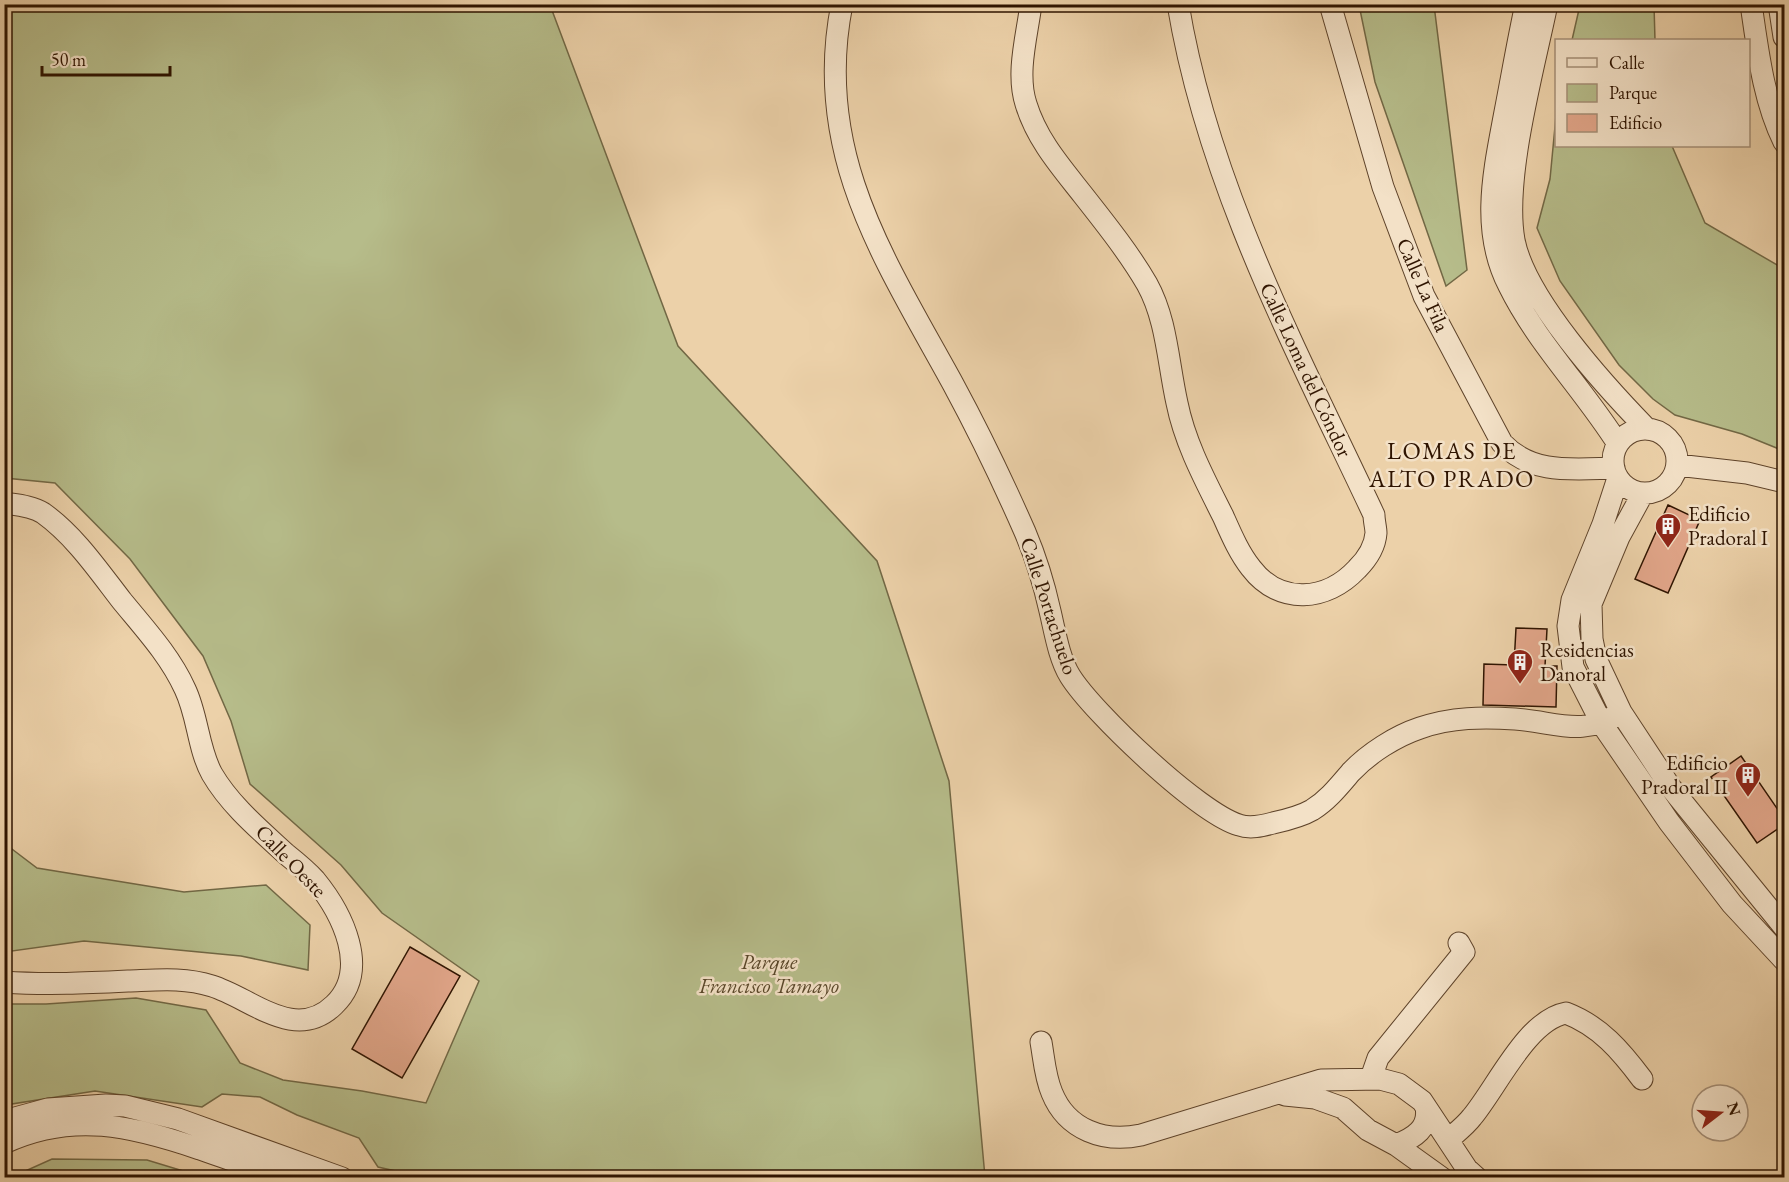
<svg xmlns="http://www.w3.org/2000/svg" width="1789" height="1182" font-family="'EB Garamond',serif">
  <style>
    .green { fill: #b6bc8a; stroke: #726845; stroke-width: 1.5 }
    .building { fill: #e2a68a; stroke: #2f1400; stroke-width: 1.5 }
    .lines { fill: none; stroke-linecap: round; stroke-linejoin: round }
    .minor-casing { stroke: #5e432a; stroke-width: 23 }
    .minor { stroke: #f3e1c7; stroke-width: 21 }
    .labels { text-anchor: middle; stroke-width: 5; stroke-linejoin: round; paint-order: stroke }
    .street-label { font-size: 21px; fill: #2f1400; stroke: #f3e1c7 }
    .poi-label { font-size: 21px; fill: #2f1400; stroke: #f3e1c7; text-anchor: start }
    .park-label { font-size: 21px; font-style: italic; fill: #584629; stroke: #f3e1c7 }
    .quarter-label { font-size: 24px; letter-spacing: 1.5px; fill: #2f1400; stroke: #f3e1c7 }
  </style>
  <rect width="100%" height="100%" fill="#ecd1a9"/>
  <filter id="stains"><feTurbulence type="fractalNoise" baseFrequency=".00333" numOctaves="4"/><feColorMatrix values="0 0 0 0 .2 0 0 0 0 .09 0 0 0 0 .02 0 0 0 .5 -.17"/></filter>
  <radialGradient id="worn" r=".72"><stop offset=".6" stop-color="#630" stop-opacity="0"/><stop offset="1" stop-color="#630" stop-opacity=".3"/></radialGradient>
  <path class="green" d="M 5,5 L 550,5 L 678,346 L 877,561 L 949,781 L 985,1177 L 422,1177 L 378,1167 L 359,1138 L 297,1115 L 260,1097 L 222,1094 L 202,1107 L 95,1091 L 5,1105 L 5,1004 L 46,1004 L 136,998 L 206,1010 L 240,1063 L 283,1080 L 362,1091 L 426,1103 L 479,981 L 382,913 L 341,865 L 250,784 L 231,721 L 203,656 L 130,559 L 55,483 L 5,478 Z
    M 1359,5 L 1434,5 L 1467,270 L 1446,286 L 1375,82 Z
    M 1580,5 L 1654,5 L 1655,40 L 1572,40 Z
    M 1556,116 L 1556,146 L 1672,146 L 1705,223 L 1784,269 L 1784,451 L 1742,434 L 1675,415 L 1653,399 L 1619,365 L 1560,281 L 1537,228 L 1550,179 Z
    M 4,843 L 37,868 L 184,892 L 266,885 L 310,925 L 308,970 L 241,956 L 84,941 L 5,952 Z
    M 52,1159 L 147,1160 L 203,1177 L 12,1177 Z"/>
  <path class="building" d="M 1668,505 L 1700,520 L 1668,593 L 1635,579 Z
    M 1516,628 L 1547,629 L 1545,666 L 1557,666 L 1556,707 L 1483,705 L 1484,664 L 1514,665 Z
    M 1741,756 L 1785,820 L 1785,824 L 1757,843 L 1711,777 Z
    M 410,947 L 460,976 L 402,1078 L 352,1049 Z"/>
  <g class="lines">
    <g class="minor-casing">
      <path id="minor" d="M 842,4 C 812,153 885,260 953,384 C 979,432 1003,482 1025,532 C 1036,558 1044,584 1050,611 C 1055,632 1059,658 1070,676 C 1093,713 1199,813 1239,825 C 1250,829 1262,826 1273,823 C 1286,820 1300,817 1312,810 C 1328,800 1339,786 1351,772 C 1369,753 1396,736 1420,728 C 1452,717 1483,717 1515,719 C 1557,722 1582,738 1621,712
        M 1031,4 C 1027,36 1016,73 1026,104 C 1037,140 1061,167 1083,195 C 1105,223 1129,253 1147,284 C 1167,320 1168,363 1177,403 C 1185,443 1205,480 1223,516 C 1231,534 1239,553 1251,568 C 1280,606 1327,601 1357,569 C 1366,560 1375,547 1376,533 C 1376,528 1374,521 1374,515 C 1297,351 1208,186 1178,4
        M 1330,4 L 1383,187 L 1424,296 L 1502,443 C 1532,475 1573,469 1614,468
        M 1526,4 C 1518,40 1512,76 1505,112 C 1494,171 1480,230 1509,286 C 1537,343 1584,390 1618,444
        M 1547,4 C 1534,68 1503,178 1514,240 C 1525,298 1605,386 1647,429
        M 1751,4 C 1758,51 1763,99 1784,142
        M 1779,4 L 1784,37
        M1613 461a32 32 0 1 1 64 0a32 32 0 1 1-64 0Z
        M 1677,465 L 1747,473 L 1784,482
        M 1618,478 L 1603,524 L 1572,600 L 1568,626 L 1573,667 L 1602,724 L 1669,822 L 1732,904 L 1784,960
        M 1643,493 L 1619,537 L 1591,604 L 1592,639 L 1596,659 L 1621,712 L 1671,788 L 1784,927
        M 4,503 C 17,505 32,506 43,513 C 75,536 98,570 122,601 C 145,629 170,656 185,689 C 198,716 198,749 212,774 C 230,805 260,830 286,854 C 296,862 307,871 315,880 C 342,913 371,970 334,1005 C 295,1043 251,998 212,986 C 184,977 157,980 128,981 C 87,983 46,985 4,982
        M 1041,1042 C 1044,1059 1045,1077 1052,1093 C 1067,1130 1104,1143 1141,1135 L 1321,1080 L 1380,1079 L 1399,1084 L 1422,1101 L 1467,1169 L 1477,1178
        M 1371,1078 L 1378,1058 L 1464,952 L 1459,943
        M 1285,1095 L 1315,1098 L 1343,1108 L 1368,1130 L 1396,1145 L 1442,1178
        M 4,1121 L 48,1109 L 106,1105 L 125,1106 L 178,1119 L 342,1178
        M 1449,1139 C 1457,1132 1466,1125 1472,1117 C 1497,1087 1527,1020 1566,1013 C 1600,1026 1621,1051 1642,1079
        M 4,1143 C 73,1111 132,1126 200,1149 C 227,1159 255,1167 282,1178
        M 1396,1145 C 1414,1138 1430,1128 1426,1107"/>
    </g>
    <use href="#minor" class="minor"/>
  </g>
  <defs>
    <g id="building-pin" transform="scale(1.35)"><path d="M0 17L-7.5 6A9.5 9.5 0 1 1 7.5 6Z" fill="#8f2418" stroke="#f3e1c7"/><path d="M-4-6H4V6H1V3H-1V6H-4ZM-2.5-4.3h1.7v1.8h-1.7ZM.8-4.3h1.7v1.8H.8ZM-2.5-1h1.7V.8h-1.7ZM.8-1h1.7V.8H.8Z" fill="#fff"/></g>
  </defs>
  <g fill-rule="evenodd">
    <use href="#building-pin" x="1668" y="526"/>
    <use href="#building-pin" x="1520" y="662"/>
    <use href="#building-pin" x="1748" y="775"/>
  </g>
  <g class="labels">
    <g class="street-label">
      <text transform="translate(1423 285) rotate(66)" y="7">Calle La Fila</text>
      <text transform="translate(1306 370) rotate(65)" y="7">Calle Loma del Cóndor</text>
      <text transform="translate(1049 606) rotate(72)" y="7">Calle Portachuelo</text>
      <text transform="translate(291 861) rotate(46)" y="7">Calle Oeste</text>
    </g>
    <g class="poi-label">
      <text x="1688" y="521">Edificio<tspan x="1688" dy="24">Pradoral I</tspan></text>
      <text x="1540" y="657">Residencias<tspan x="1540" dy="24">Danoral</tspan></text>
      <text x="1728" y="770" text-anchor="end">Edificio<tspan x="1728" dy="24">Pradoral II</tspan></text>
    </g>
    <g class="park-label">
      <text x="769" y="969">Parque<tspan x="769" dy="24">Francisco Tamayo</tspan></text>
    </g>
    <g class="quarter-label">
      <text x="1452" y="459">LOMAS DE<tspan x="1452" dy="28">ALTO PRADO</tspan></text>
    </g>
  </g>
  <rect width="1789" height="1182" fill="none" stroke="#ecd1a9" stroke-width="24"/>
  <rect x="6" y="6" width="1777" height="1170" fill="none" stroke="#2f1400" stroke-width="3"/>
  <rect x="12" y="12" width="1765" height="1158" fill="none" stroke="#2f1400" stroke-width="1.5"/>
  <rect x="1555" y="39" width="195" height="108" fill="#f3e1c7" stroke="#a58f77" stroke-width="1.5"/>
  <rect x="1567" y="58" width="30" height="9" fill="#f3e1c7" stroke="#a58f77" stroke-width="1.5"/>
  <text x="1609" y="69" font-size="18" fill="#2f1400">Calle</text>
  <rect x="1567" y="84" width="30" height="18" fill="#b6bc8a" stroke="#a58f77" stroke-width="1.5"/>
  <text x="1609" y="99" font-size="18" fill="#2f1400">Parque</text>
  <rect x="1567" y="114" width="30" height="18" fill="#e2a68a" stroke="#a58f77" stroke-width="1.5"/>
  <text x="1609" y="129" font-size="18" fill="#2f1400">Edificio</text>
  <g transform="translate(1720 1113) rotate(73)"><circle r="28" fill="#f3e1c7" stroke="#a58f77" stroke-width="1.5"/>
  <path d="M0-4.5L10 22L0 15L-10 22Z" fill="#8f2418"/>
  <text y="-9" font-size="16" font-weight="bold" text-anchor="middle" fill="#2f1400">N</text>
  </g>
  <path d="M42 66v9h128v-9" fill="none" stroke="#2f1400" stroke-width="3"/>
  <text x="51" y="66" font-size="18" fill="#2f1400" stroke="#f3e1c7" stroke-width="4.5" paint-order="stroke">50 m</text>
  <rect width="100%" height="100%" filter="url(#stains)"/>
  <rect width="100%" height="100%" fill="url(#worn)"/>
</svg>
